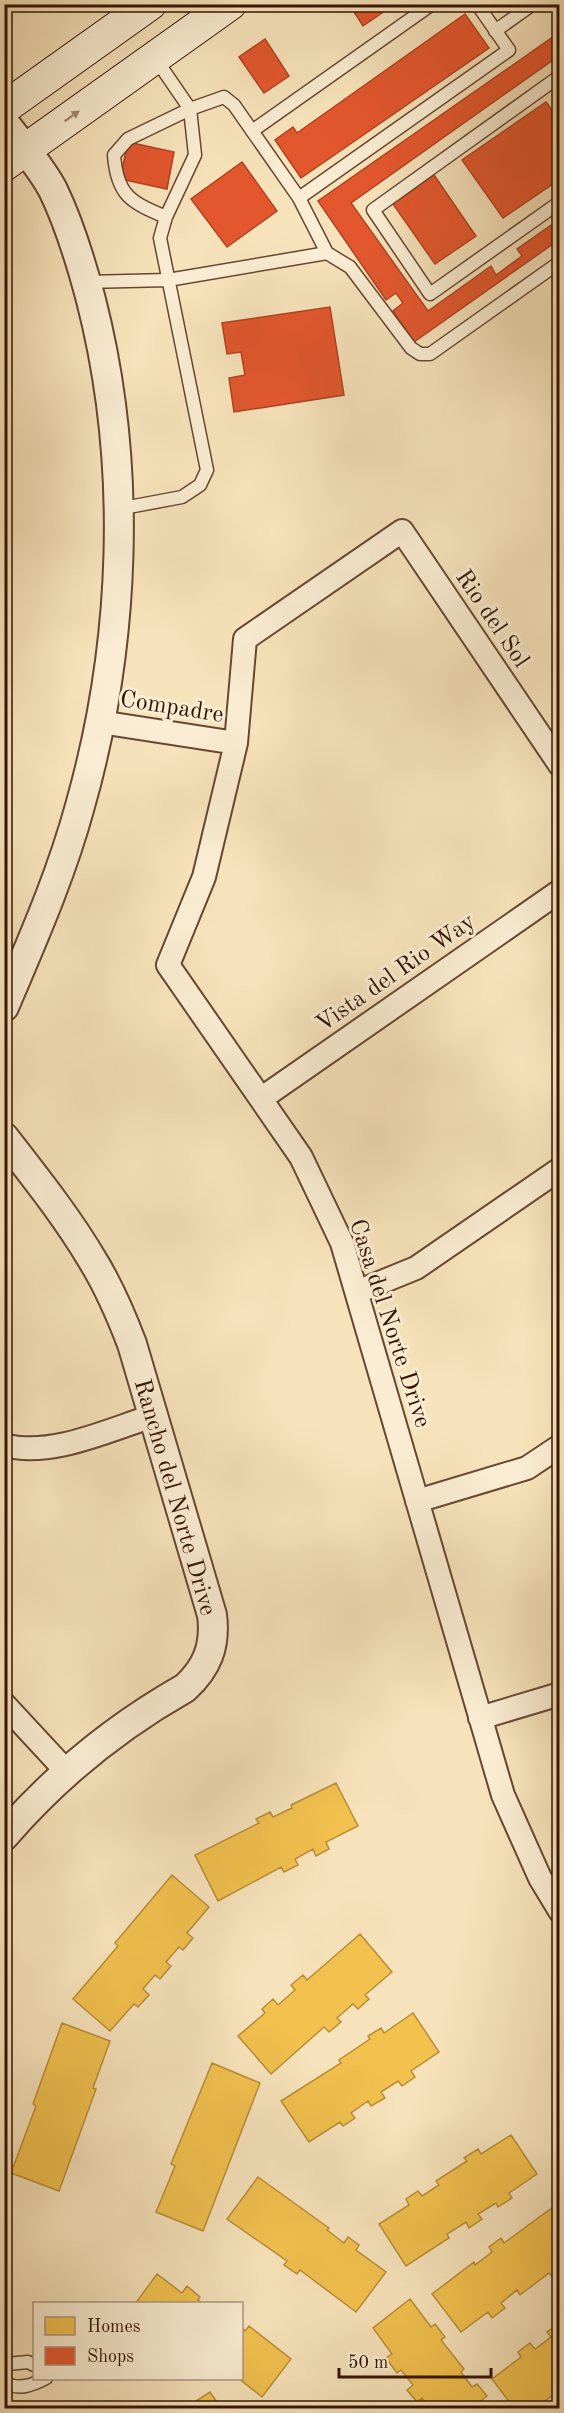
<svg xmlns="http://www.w3.org/2000/svg" width="564" height="2413" font-family="'Old Standard TT',serif">
  <style>
    .homes { fill: #f2c14e; stroke: #b98d38; stroke-width: 1.5 }
    .shops { fill: #e4572e; stroke: #b04321; stroke-width: 1.5 }
    .lines { fill: none; stroke-linecap: round; stroke-linejoin: round }
    .stream { stroke: #737a6c; stroke-width: 6 }
    .service-casing { stroke: #664732; stroke-width: 15 }
    .minor-casing { stroke: #664732; stroke-width: 26 }
    .tertiary-casing { stroke: #664732; stroke-width: 32 }
    .secondary-casing { stroke: #351304; stroke-width: 34 }
    .service { stroke: #faedd3; stroke-width: 12 }
    .minor { stroke: #faedd3; stroke-width: 22 }
    .tertiary { stroke: #faedd3; stroke-width: 28 }
    .secondary { stroke: #faedd3; stroke-width: 32 }
    .oneway { fill: #a18b76 }
    .labels { text-anchor: middle; stroke-width: 6; stroke-linejoin: round; paint-order: stroke }
    .street-label { font-size: 24px; fill: #351304; stroke: #faedd3 }
  </style>
  <rect width="100%" height="100%" fill="#f7e3bb"/>
  <filter id="stains"><feTurbulence type="fractalNoise" baseFrequency=".00333" numOctaves="4"/><feColorMatrix values="0 0 0 0 .2 0 0 0 0 .09 0 0 0 0 .02 0 0 0 .5 -.17"/></filter>
  <radialGradient id="worn" r=".72"><stop offset=".6" stop-color="#630" stop-opacity="0"/><stop offset="1" stop-color="#630" stop-opacity=".3"/></radialGradient>
  <path class="homes" d="M 336,1783 L 358,1826 L 326,1842 L 329,1849 L 316,1856 L 313,1849 L 295,1859 L 298,1865 L 284,1872 L 281,1867 L 218,1901 L 195,1855 L 259,1823 L 256,1819 L 270,1812 L 273,1817 L 292,1808 L 291,1805 Z
    M 172,1875 L 209,1907 L 187,1933 L 193,1938 L 183,1950 L 179,1947 L 166,1962 L 171,1966 L 160,1979 L 155,1975 L 143,1989 L 149,1995 L 138,2007 L 134,2004 L 110,2031 L 73,1999 L 118,1946 L 115,1943 Z
    M 360,1934 L 392,1972 L 365,1995 L 369,1999 L 358,2009 L 353,2004 L 337,2018 L 341,2022 L 329,2032 L 324,2027 L 271,2074 L 238,2036 L 265,2013 L 262,2009 L 273,1999 L 278,2005 L 295,1990 L 291,1985 L 303,1975 L 307,1980 Z
    M 413,2013 L 439,2052 L 411,2071 L 415,2077 L 402,2086 L 398,2081 L 381,2092 L 385,2098 L 371,2106 L 368,2101 L 351,2113 L 355,2118 L 343,2126 L 340,2122 L 309,2142 L 281,2101 L 341,2063 L 339,2060 L 370,2039 L 368,2036 L 381,2028 L 384,2033 Z
    M 62,2023 L 110,2041 L 93,2088 L 96,2089 L 59,2191 L 11,2173 L 36,2106 L 33,2104 Z
    M 212,2063 L 260,2083 L 203,2231 L 156,2212 L 175,2166 L 171,2164 Z
    M 511,2135 L 537,2174 L 509,2193 L 512,2198 L 498,2207 L 496,2203 L 478,2214 L 482,2219 L 469,2228 L 466,2222 L 447,2234 L 449,2238 L 406,2266 L 379,2224 L 409,2205 L 406,2199 L 418,2191 L 422,2196 L 439,2185 L 436,2181 L 467,2161 L 464,2158 L 478,2149 L 481,2154 Z
    M 258,2177 L 329,2228 L 327,2230 L 344,2243 L 348,2237 L 359,2245 L 356,2250 L 386,2272 L 356,2312 L 300,2270 L 297,2274 L 284,2265 L 287,2261 L 227,2219 Z
    M 560,2202 L 560,2271 L 552,2276 L 549,2273 L 520,2295 L 517,2290 L 501,2303 L 505,2308 L 492,2318 L 488,2312 L 461,2332 L 432,2294 L 474,2262 L 475,2265 L 492,2252 L 489,2247 L 501,2238 L 504,2243 Z
    M 157,2274 L 182,2293 L 187,2286 L 200,2297 L 198,2300 L 203,2304 L 135,2304 Z
    M 410,2299 L 431,2327 L 435,2324 L 445,2337 L 441,2340 L 464,2369 L 461,2372 L 472,2387 L 477,2384 L 487,2396 L 481,2401 L 487,2408 L 430,2408 L 422,2398 L 417,2402 L 407,2390 L 413,2385 L 401,2370 L 397,2373 L 386,2358 L 392,2354 L 373,2328 Z
    M 560,2323 L 560,2390 L 535,2408 L 514,2408 L 492,2379 L 521,2357 L 518,2352 L 530,2343 L 535,2349 L 551,2337 L 547,2332 Z
    M 249,2326 L 291,2359 L 262,2397 L 238,2378 L 242,2378 L 242,2328 L 245,2331 Z
    M 210,2392 L 221,2408 L 185,2408 Z"/>
  <path class="shops" d="M 349,4 L 395,4 L 363,26 Z
    M 465,14 L 489,48 L 301,178 L 275,140 L 293,127 L 297,133 Z
    M 560,32 L 560,55 L 351,203 L 428,311 L 491,266 L 496,275 L 522,256 L 517,249 L 560,219 L 560,239 L 414,342 L 393,311 L 403,303 L 396,293 L 386,300 L 318,201 Z
    M 265,39 L 289,76 L 264,93 L 239,57 Z
    M 546,102 L 560,121 L 560,179 L 503,218 L 462,160 Z
    M 128,142 L 174,152 L 167,189 L 120,179 Z
    M 242,162 L 277,211 L 227,247 L 191,199 Z
    M 434,175 L 476,236 L 435,264 L 393,204 Z
    M 330,307 L 344,395 L 234,412 L 229,378 L 245,375 L 241,352 L 227,354 L 222,323 Z"/>
  <g class="lines">
    <path class="stream" d="M 4,638 L 4,650"/>
    <g class="service-casing">
      <path id="service" d="M 495,31 L 533,4
        M 560,76 L 373,210 L 430,294 L 560,202
        M 252,131 L 432,4
        M 299,198 L 509,50 L 477,4
        M 166,217 C 130,202 117,195 114,155 L 128,139 L 190,109 L 224,97 L 234,105 L 299,198 L 327,253
        M 86,282 L 168,280 L 327,253 L 350,267 L 411,348 L 420,354 L 430,354 L 560,262
        M 118,509 L 182,497 L 200,485 L 207,470 L 160,238 L 166,217 L 195,155 L 190,109 L 155,58
        M 4,2367 L 7,2364 L 28,2362 L 34,2365
        M 4,2382 C 18,2391 33,2385 46,2378"/>
    </g>
    <g class="minor-casing">
      <path id="minor" d="M 100,722 L 236,743
        M 560,765 L 402,531 L 245,639 L 236,743 L 204,877 L 168,965 L 301,1157 L 342,1243 L 503,1795 L 540,1878 L 560,1911
        M 262,1098 L 560,891
        M 357,1292 L 416,1268 L 560,1169
        M 4,1445 C 51,1458 108,1430 153,1416
        M 417,1501 L 527,1468 L 560,1446
        M 4,1704 L 67,1772
        M 480,1718 L 560,1694"/>
    </g>
    <g class="tertiary-casing">
      <path id="tertiary" d="M 4,122 C 20,144 40,165 53,190 C 70,225 81,262 91,300 C 133,464 126,644 80,806 C 61,876 32,941 4,1007
        M 4,1137 C 35,1177 67,1217 93,1261 C 109,1287 121,1315 132,1344 L 212,1615 C 216,1646 207,1668 185,1688 C 116,1727 56,1776 4,1836"/>
    </g>
    <g class="secondary-casing">
      <path id="secondary" d="M 4,108 L 150,4
        M 4,165 L 230,4"/>
    </g>
    <use href="#service" class="service"/>
    <use href="#minor" class="minor"/>
    <use href="#tertiary" class="tertiary"/>
    <use href="#secondary" class="secondary"/>
  </g>
  <defs><path id="oneway-solid" d="M-6-.8H1V-3.2L6.5 0L1 3.2V.8H-6Z" transform="scale(1.5)"/></defs>
  <use class="oneway" href="#oneway-solid" transform="translate(72 116) rotate(-35)"/>
  <g class="labels">
    <g class="street-label">
      <text transform="translate(493 618) rotate(56)" y="8">Rio del Sol</text>
      <text transform="translate(172 706) rotate(9)" y="8">Compadre</text>
      <text transform="translate(395 972) rotate(-35)" y="8">Vista del Rio Way</text>
      <text transform="translate(391 1323) rotate(72)" y="8">Casa del Norte Drive</text>
      <text transform="translate(176 1497) rotate(74)" y="8">Rancho del Norte Drive</text>
    </g>
  </g>
  <rect width="564" height="2413" fill="none" stroke="#f7e3bb" stroke-width="24"/>
  <rect x="6" y="6" width="552" height="2401" fill="none" stroke="#351304" stroke-width="3"/>
  <rect x="12" y="12" width="540" height="2389" fill="none" stroke="#351304" stroke-width="1.5"/>
  <rect x="33" y="2302" width="210" height="78" fill="#faedd3" stroke="#ab9680" stroke-width="1.5"/>
  <rect x="45" y="2317" width="30" height="18" fill="#f2c14e" stroke="#ab9680" stroke-width="1.5"/>
  <text x="87" y="2332" font-size="18" fill="#351304">Homes</text>
  <rect x="45" y="2347" width="30" height="18" fill="#e4572e" stroke="#ab9680" stroke-width="1.5"/>
  <text x="87" y="2362" font-size="18" fill="#351304">Shops</text>
  <path d="M339 2368v9h152v-9" fill="none" stroke="#351304" stroke-width="3"/>
  <text x="348" y="2368" font-size="18" fill="#351304" stroke="#faedd3" stroke-width="4.5" paint-order="stroke">50 m</text>
  <rect width="100%" height="100%" filter="url(#stains)"/>
  <rect width="100%" height="100%" fill="url(#worn)"/>
</svg>
